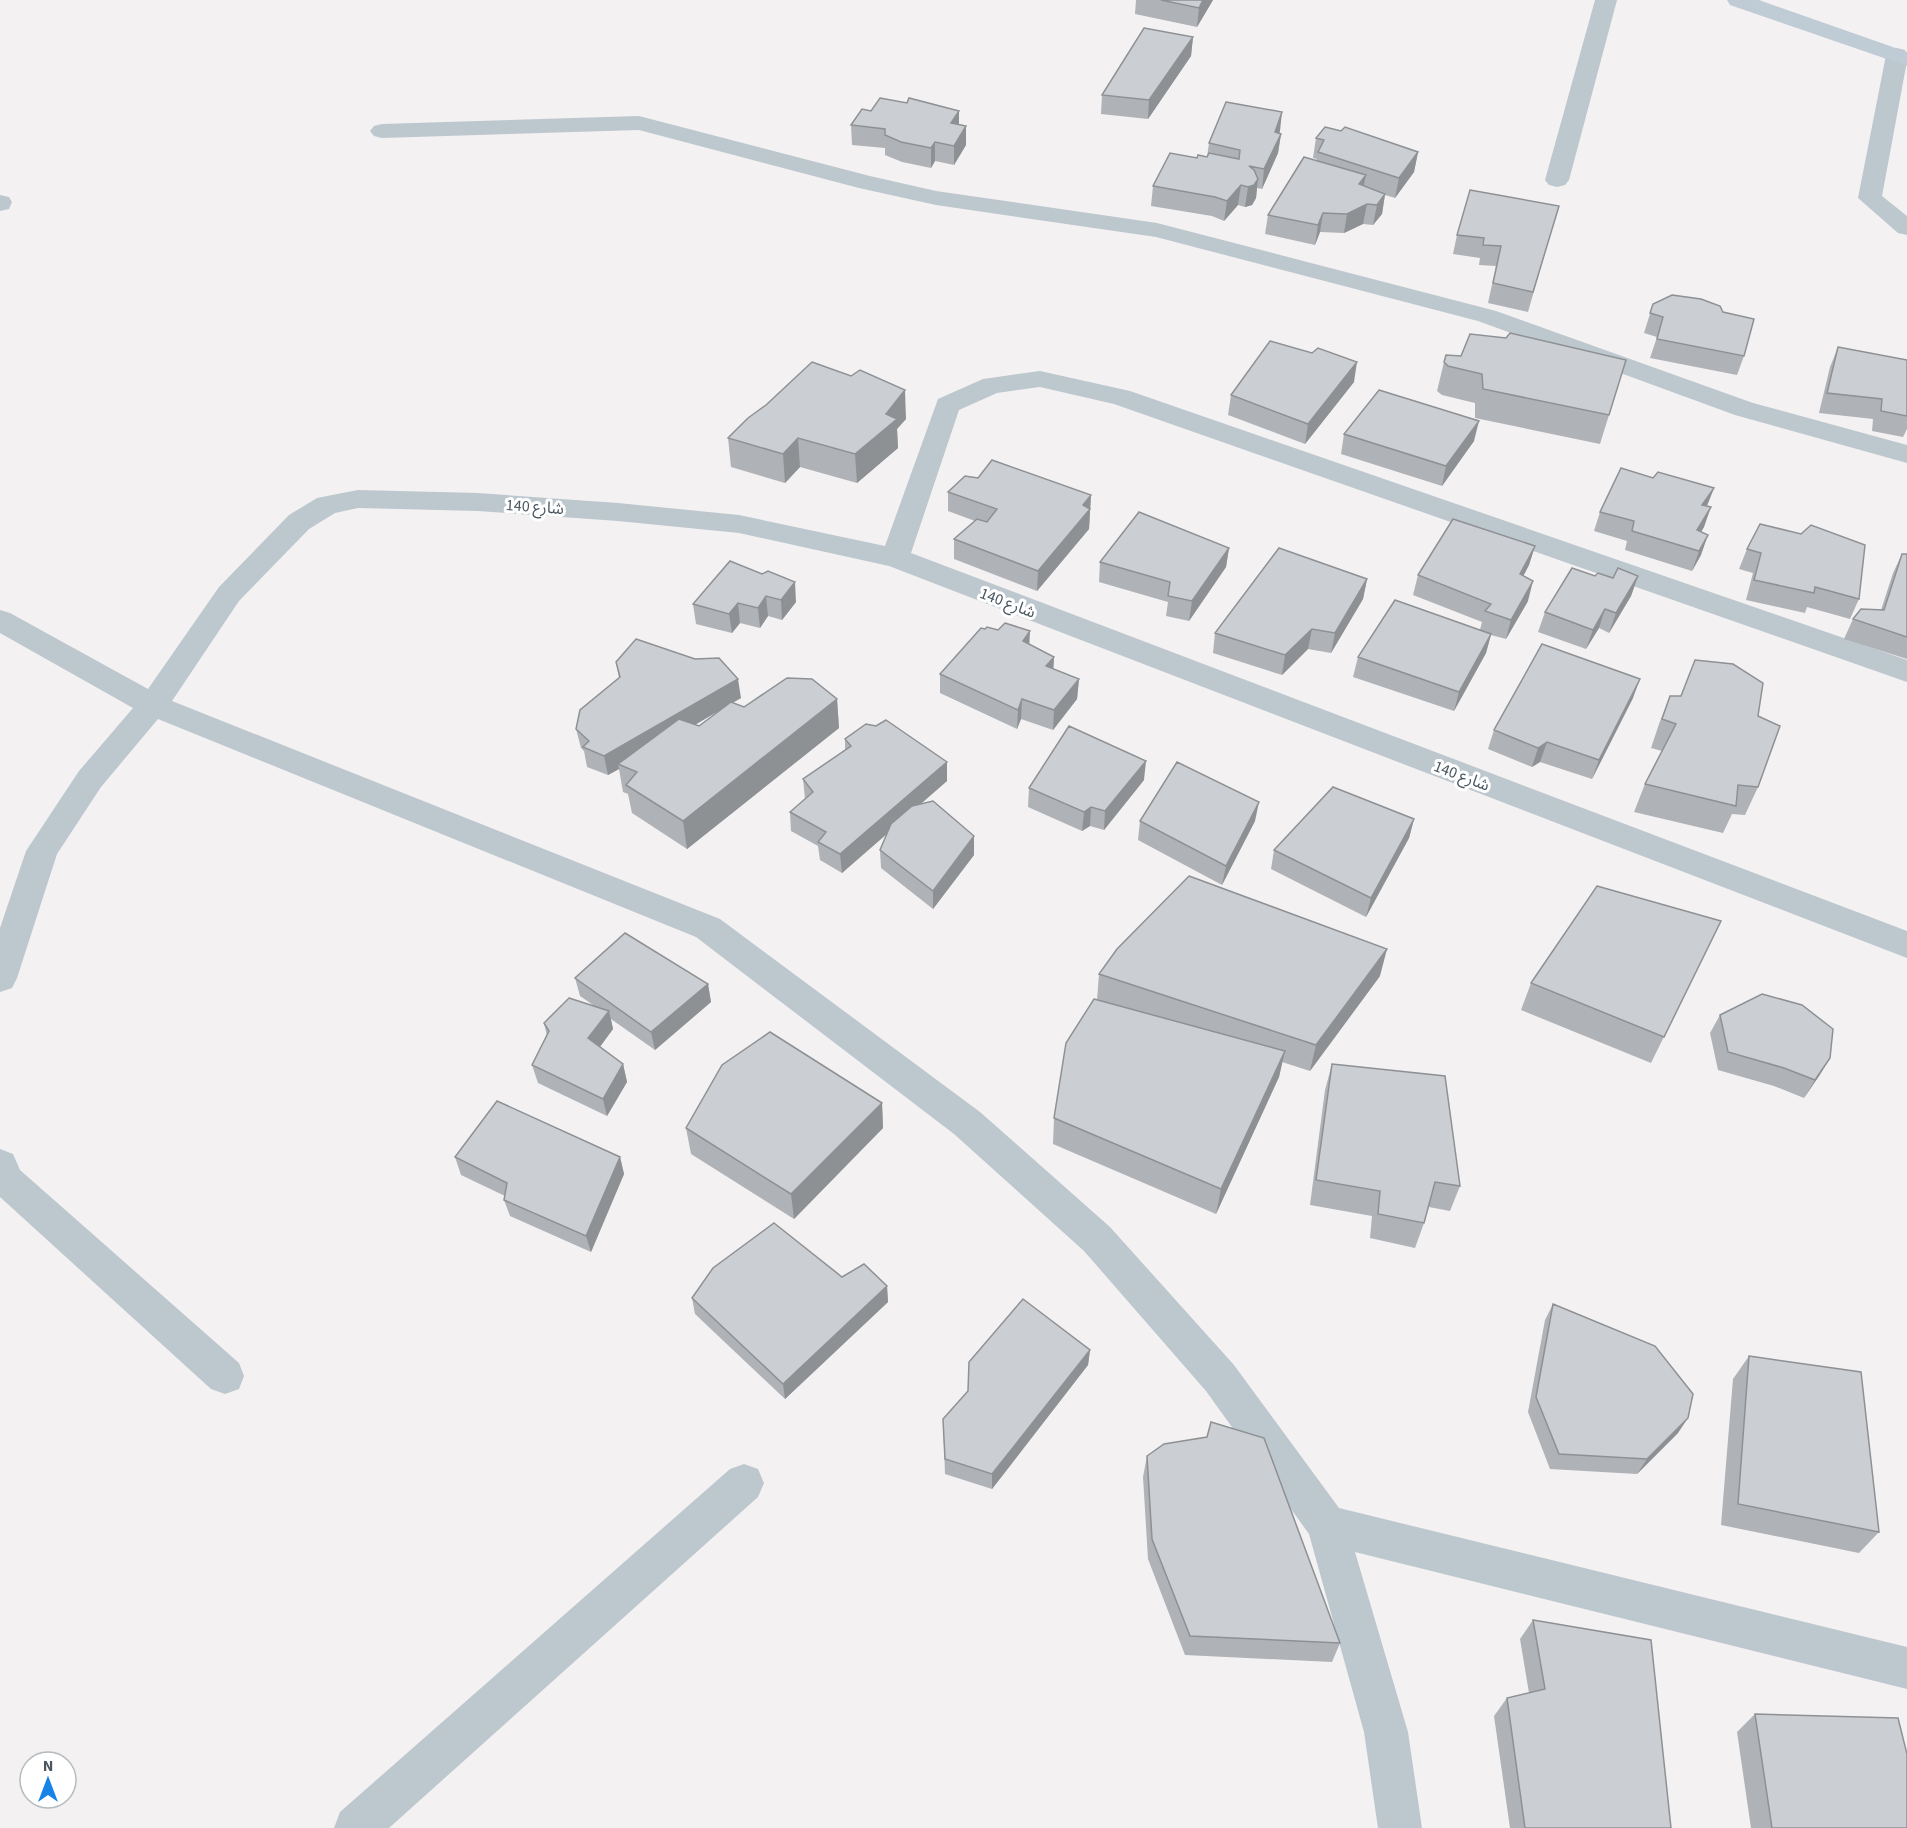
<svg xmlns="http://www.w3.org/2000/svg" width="1907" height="1828" font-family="'Source Sans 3','Noto Sans Arabic',sans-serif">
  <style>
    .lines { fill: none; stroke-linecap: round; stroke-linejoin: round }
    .street { fill: #bdc7ce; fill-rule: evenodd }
    .secondary { fill: #bfcbd5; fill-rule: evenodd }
    .wall { fill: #afb2b6; fill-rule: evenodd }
    .shaded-wall { fill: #8e9194 }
    .building { fill: #cbcfd4; stroke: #8e9194; stroke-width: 1.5 }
    .labels { text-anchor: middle; stroke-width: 6; stroke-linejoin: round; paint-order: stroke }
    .street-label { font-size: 16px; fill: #49565f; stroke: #fff }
  </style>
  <rect width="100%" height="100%" fill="#f4f1f2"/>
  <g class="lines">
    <path class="street" d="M 1595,0 L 1617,0 L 1569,180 L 1565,185 L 1557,187 L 1549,185 L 1545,180 Z
      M 1897,48 L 1905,50 L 1907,61 L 1882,196 L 1907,216 L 1907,235 L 1898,233 L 1858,198 L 1886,55 L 1889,50 Z
      M 639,116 L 870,176 L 936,191 L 1157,223 L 1496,311 L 1753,403 L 1907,445 L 1907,463 L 1735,415 L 1478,321 L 1156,237 L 936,205 L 859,188 L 639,130 L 382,138 L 374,136 L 370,131 L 374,126 L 382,124 Z
      M 0,195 L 9,197 L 12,202 L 9,209 L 0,211 Z
      M 1040,371 L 1130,391 L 1907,660 L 1907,682 L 1114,404 L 1040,387 L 997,393 L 959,410 L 911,553 L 1907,931 L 1907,958 L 889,566 L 739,533 L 618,521 L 478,511 L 358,508 L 335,513 L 309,529 L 239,601 L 172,701 L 720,919 L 980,1112 L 1110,1227 L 1234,1365 L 1339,1508 L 1907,1647 L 1907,1689 L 1355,1552 L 1408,1732 L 1422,1828 L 1378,1828 L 1364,1732 L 1309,1534 L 1206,1391 L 1084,1251 L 954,1134 L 696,937 L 158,719 L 101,787 L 57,854 L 17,978 L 12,988 L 0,992 L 0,928 L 26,851 L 79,771 L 133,708 L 0,633 L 0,610 L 10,613 L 148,689 L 219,587 L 289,515 L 317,498 L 327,496 L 358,490 L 478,493 L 618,503 L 739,515 L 885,546 L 938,399 L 983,379 Z
      M 0,1149 L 13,1154 L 20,1170 L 239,1363 L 244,1376 L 239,1389 L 225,1394 L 211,1389 L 0,1197 Z
      M 744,1464 L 758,1469 L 764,1483 L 758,1497 L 389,1828 L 334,1828 L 340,1812 L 730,1469 Z"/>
    <path class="secondary" d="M 1727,0 L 1759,0 L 1907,52 L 1907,66 L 1730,5 Z"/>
  </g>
  <path class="wall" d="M 1136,0 L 1213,0 L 1197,27 L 1135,14 Z
    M 1193,37 L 1191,56 L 1148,119 L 1101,114 L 1102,95 Z
    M 871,111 L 959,111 L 959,125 L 966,145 L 954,165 L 935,161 L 931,168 L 902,162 L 885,155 L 885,148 L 852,145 L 851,125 Z
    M 1280,131 L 1279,133 L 1281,134 L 1278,153 L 1262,189 L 1257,188 L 1256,198 L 1252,205 L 1245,207 L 1238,205 L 1224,221 L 1212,216 L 1151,206 L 1153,186 L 1197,158 L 1207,157 L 1209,143 Z
    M 1341,131 L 1418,152 L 1414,172 L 1395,198 L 1385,195 L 1382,214 L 1373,225 L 1363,224 L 1344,233 L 1320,232 L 1315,245 L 1265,234 L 1268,215 L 1316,160 L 1317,159 L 1313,158 L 1316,138 Z
    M 1553,225 L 1528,312 L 1488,303 L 1496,266 L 1479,265 L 1480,258 L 1453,254 L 1457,235 Z
    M 1653,304 L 1723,312 L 1744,356 L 1737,375 L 1650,358 L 1657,337 L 1644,333 Z
    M 1838,347 L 1907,360 L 1907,429 L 1903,437 L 1872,431 L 1873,419 L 1819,413 L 1830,367 Z
    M 1312,353 L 1354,382 L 1305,444 L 1228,415 L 1231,395 Z
    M 1461,356 L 1626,360 L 1600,444 L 1475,418 L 1475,403 L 1442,395 L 1437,391 L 1444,362 Z
    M 906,419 L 897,429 L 898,448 L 857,483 L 800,467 L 785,483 L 731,467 L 728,438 Z
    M 1344,434 L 1474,441 L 1442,486 L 1341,454 Z
    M 1653,478 L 1714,488 L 1707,506 L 1704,527 L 1701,532 L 1701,555 L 1692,571 L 1625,550 L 1627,541 L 1594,531 L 1600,512 Z
    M 948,492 L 1091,495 L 1089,529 L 1037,591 L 954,559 L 954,539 L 975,521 L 948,511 Z
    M 1801,534 L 1859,599 L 1850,619 L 1807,607 L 1805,613 L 1746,600 L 1753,573 L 1739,569 L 1747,549 Z
    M 1535,546 L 1529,565 L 1523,576 L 1528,601 L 1506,639 L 1491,635 L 1486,653 L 1454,711 L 1353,677 L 1358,657 L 1480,630 L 1482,622 L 1413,595 L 1418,575 Z
    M 1229,548 L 1226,567 L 1189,621 L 1166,616 L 1168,602 L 1099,582 L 1100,562 Z
    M 1902,554 L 1907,554 L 1907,659 L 1844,639 L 1853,619 L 1881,610 L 1893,573 Z
    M 730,561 L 796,602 L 782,620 L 768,616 L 760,628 L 740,623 L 732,633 L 696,624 L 693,604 Z
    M 1595,576 L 1613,578 L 1638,576 L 1631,596 L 1609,633 L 1599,628 L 1586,649 L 1538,632 L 1545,612 Z
    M 1367,579 L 1363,599 L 1331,653 L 1308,649 L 1282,675 L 1213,653 L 1215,633 Z
    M 985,629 L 998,630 L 1054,657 L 1053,669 L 1079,679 L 1077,699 L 1053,730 L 1021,719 L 1017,729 L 940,693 L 940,674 Z
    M 616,662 L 741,698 L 732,703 L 744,707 L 837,699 L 839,728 L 687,849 L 632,813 L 628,794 L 623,792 L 619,769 L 608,775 L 587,767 L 584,751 L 581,748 L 576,729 L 619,678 ZM 721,709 L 699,726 L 695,725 Z
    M 1670,696 L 1758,716 L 1758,787 L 1745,815 L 1732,814 L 1723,833 L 1634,812 L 1645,784 L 1662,751 L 1651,748 L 1659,724 Z
    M 1633,698 L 1592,779 L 1540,762 L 1532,767 L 1488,749 L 1494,730 Z
    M 845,739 L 947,762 L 947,781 L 921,803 L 974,855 L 933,909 L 881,868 L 880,850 L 887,834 L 842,873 L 820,860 L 818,846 L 791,831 L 790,812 L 805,799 L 803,779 L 845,750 Z
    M 1144,780 L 1104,830 L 1090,826 L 1082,831 L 1028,807 L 1029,788 Z
    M 1414,819 L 1409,838 L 1366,917 L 1271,869 L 1274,850 Z
    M 1140,821 L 1255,821 L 1222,885 L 1138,840 Z
    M 1721,921 L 1651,1063 L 1521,1010 L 1531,983 Z
    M 1099,974 L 1380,976 L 1310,1071 L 1282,1062 L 1279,1077 L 1216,1214 L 1053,1144 L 1054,1118 L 1097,1000 Z
    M 575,978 L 708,984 L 711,1002 L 655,1050 L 611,1019 L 613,1029 L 600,1047 L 623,1064 L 627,1082 L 607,1116 L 538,1083 L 532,1065 L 547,1036 L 544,1023 L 593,1005 L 580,996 Z
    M 1720,1015 L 1830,1058 L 1819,1076 L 1804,1098 L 1774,1086 L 1718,1070 L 1710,1033 Z
    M 1332,1064 L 1460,1186 L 1450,1211 L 1429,1207 L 1424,1223 L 1415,1248 L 1370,1238 L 1372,1216 L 1310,1205 L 1325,1090 Z
    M 882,1103 L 883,1128 L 794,1219 L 691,1154 L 686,1128 Z
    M 455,1157 L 620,1157 L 624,1174 L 591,1252 L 510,1216 L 504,1200 L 505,1196 L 461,1175 Z
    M 842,1277 L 887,1286 L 888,1302 L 785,1399 L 695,1314 L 692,1298 Z
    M 1553,1304 L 1678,1433 L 1637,1474 L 1550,1469 L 1528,1412 L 1545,1320 Z
    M 1090,1350 L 1088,1365 L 992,1489 L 945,1474 L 943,1419 Z
    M 1749,1356 L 1879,1532 L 1859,1553 L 1721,1525 L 1733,1379 Z
    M 1147,1456 L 1340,1643 L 1332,1662 L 1185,1655 L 1148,1559 L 1143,1477 Z
    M 1533,1620 L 1671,1828 L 1510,1828 L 1494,1716 L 1507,1698 L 1529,1693 L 1520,1639 Z
    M 1755,1714 L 1907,1828 L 1751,1828 L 1737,1732 Z"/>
  <path class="shaded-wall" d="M 1203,0 L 1213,0 L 1197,27 L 1199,8 Z
    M 1193,37 L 1191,56 L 1148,119 L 1149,100 Z
    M 959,111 L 959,131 L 951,123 Z
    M 1282,112 L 1280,131 L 1273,151 L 1275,132 Z
    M 966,126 L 966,145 L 954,165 L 954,146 Z
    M 1281,134 L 1278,153 L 1262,189 L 1264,169 Z
    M 935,142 L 935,161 L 931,168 L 931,148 Z
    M 1418,152 L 1414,172 L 1395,198 L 1399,178 Z
    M 1366,175 L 1362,194 L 1359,184 Z
    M 1258,179 L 1256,198 L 1252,205 L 1245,207 L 1248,187 Z
    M 1241,185 L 1238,205 L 1224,221 L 1227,201 Z
    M 1385,194 L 1382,214 L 1373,225 L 1377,205 Z
    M 1367,204 L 1363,224 L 1344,233 L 1347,214 Z
    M 1323,213 L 1320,232 L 1315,245 L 1318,225 Z
    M 1357,362 L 1354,382 L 1305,444 L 1308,424 Z
    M 905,390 L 906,419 L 897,429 L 898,448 L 857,483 L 855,454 Z
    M 1479,421 L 1474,441 L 1442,486 L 1446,466 Z
    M 798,438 L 800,467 L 785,483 L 783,454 Z
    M 1714,488 L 1706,508 L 1702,505 Z
    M 1091,495 L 1089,529 L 1037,591 L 1038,571 L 1083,505 Z
    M 1711,507 L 1704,527 L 1690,549 L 1697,530 Z
    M 1708,535 L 1701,555 L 1692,571 L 1699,551 Z
    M 1535,546 L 1529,565 L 1514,594 L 1520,574 Z
    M 1229,548 L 1226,567 L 1189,621 L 1192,601 Z
    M 1638,576 L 1631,596 L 1609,633 L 1616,613 Z
    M 1367,579 L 1363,599 L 1331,653 L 1335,633 Z
    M 1533,581 L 1528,601 L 1506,639 L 1511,620 Z
    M 795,582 L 796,602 L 782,620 L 781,600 Z
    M 766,596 L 768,616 L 760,628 L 758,608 Z
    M 738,603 L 740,623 L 732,633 L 729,614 Z
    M 1605,609 L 1599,628 L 1586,649 L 1593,630 Z
    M 1312,629 L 1308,649 L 1282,675 L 1285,655 Z
    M 1030,631 L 1029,651 L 1023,641 Z
    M 1491,634 L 1486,653 L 1454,711 L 1459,692 Z
    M 1054,657 L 1053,676 L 1046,666 Z
    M 738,679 L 741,698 L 624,766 L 618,764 L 619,769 L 608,775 L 604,756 Z
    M 1079,679 L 1077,699 L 1053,730 L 1054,710 Z
    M 1640,679 L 1633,698 L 1592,779 L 1599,760 Z
    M 837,699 L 839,728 L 687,849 L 683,821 Z
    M 1022,699 L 1021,719 L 1017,729 L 1018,710 Z
    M 1547,742 L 1540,762 L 1532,767 L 1538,748 Z
    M 1146,761 L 1144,780 L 1104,830 L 1105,811 Z
    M 947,762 L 947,781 L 842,873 L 840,854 Z
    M 1259,802 L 1255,821 L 1222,885 L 1226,866 Z
    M 1091,807 L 1090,826 L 1082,831 L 1084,812 Z
    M 1414,819 L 1409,838 L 1366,917 L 1371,898 Z
    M 974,836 L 974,855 L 933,909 L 933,891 Z
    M 1387,949 L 1380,976 L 1310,1071 L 1316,1045 Z
    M 708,984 L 711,1002 L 655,1050 L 651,1032 Z
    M 609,1011 L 613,1029 L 593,1056 L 588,1038 Z
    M 1285,1051 L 1279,1077 L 1216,1214 L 1221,1189 Z
    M 1830,1058 L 1819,1076 L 1804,1098 L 1815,1080 Z
    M 623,1064 L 627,1082 L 607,1116 L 603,1099 Z
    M 882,1103 L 883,1128 L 794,1219 L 791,1194 Z
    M 620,1157 L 624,1174 L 591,1252 L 586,1236 Z
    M 887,1286 L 888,1302 L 785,1399 L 783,1384 Z
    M 1090,1350 L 1088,1365 L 992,1489 L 992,1474 Z
    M 1688,1418 L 1678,1433 L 1637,1474 L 1647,1459 Z"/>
  <path class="building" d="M 1161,0 L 1203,0 L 1199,8 Z
    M 1144,28 L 1193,37 L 1149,100 L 1102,95 Z
    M 880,98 L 907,103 L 909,98 L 959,111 L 951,123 L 966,126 L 954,146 L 935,142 L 931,148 L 901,142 L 885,135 L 885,129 L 851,125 L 862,109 L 871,111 Z
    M 1226,102 L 1282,112 L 1275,132 L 1281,134 L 1264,169 L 1249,166 L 1254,170 L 1258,179 L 1254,185 L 1248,187 L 1241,185 L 1227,201 L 1215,197 L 1153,186 L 1170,153 L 1197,158 L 1198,155 L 1207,157 L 1209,153 L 1239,159 L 1240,150 L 1209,143 Z
    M 1325,127 L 1341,131 L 1345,127 L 1418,152 L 1399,178 L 1318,152 L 1324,140 L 1316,138 Z
    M 1304,157 L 1366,175 L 1359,184 L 1385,194 L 1377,205 L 1367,204 L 1347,214 L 1323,213 L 1318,225 L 1268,215 Z
    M 1470,190 L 1559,206 L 1533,292 L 1493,283 L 1501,246 L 1483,245 L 1484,238 L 1457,235 Z
    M 1672,295 L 1701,299 L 1720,306 L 1723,312 L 1754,319 L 1744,356 L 1657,339 L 1663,317 L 1650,313 L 1653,304 Z
    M 1510,333 L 1626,360 L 1609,415 L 1483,389 L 1482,374 L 1448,366 L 1444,362 L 1446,355 L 1461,356 L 1470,334 L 1506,338 Z
    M 1270,341 L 1312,353 L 1318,348 L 1357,362 L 1308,424 L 1231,395 Z
    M 1838,347 L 1907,360 L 1907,416 L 1881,411 L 1882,399 L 1827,393 Z
    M 812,362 L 851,376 L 860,370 L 905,390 L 886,414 L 897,419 L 855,454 L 798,438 L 783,454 L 728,438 L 748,418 L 766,405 Z
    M 1379,390 L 1479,421 L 1446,466 L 1344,434 Z
    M 992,460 L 1091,495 L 1083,505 L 1090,509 L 1038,571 L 954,539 L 977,519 L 987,522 L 997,509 L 948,492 L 965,476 L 978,478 Z
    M 1621,468 L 1653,478 L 1658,472 L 1714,488 L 1702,505 L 1711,507 L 1697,530 L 1708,535 L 1699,551 L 1632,531 L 1634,521 L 1600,512 Z
    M 1139,512 L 1229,548 L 1192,601 L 1168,596 L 1170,582 L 1100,562 Z
    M 1453,519 L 1535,546 L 1520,574 L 1533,581 L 1511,620 L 1485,611 L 1491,604 L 1418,575 Z
    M 1760,524 L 1801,534 L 1811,525 L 1865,545 L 1859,599 L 1815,587 L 1814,593 L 1754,580 L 1761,553 L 1747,549 Z
    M 1279,548 L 1367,579 L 1335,633 L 1312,629 L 1285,655 L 1215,633 Z
    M 1902,554 L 1907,554 L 1907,637 L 1853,619 L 1861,609 L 1884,610 Z
    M 730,561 L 762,574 L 768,571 L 795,582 L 781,600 L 766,596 L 758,608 L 738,603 L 729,614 L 693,604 Z
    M 1572,568 L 1595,576 L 1598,573 L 1613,578 L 1618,568 L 1638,576 L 1616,613 L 1605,609 L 1593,630 L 1545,612 Z
    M 1395,600 L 1491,634 L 1459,692 L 1358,657 Z
    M 1005,623 L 1030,631 L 1023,641 L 1054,657 L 1046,666 L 1079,679 L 1054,710 L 1022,699 L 1018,710 L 940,674 L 981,628 L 985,629 L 987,627 L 998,630 Z
    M 636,639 L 695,659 L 719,658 L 738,679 L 604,756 L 583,747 L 589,741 L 576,729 L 580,710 L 620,677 L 616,662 Z
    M 1542,644 L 1640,679 L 1599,760 L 1547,742 L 1538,748 L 1494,730 Z
    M 1695,660 L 1733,664 L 1763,683 L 1758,716 L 1780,726 L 1758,787 L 1738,785 L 1736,806 L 1645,784 L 1676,724 L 1662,719 L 1670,696 L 1681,696 Z
    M 787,678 L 812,679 L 837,699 L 683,821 L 626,785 L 637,772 L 618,764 L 679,719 L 699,726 L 731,702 L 744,707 Z
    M 886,720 L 947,762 L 840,854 L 818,842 L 826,832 L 790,812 L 813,792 L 803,779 L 851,746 L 845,739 L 866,724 L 876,726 Z
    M 1069,726 L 1146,761 L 1105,811 L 1091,807 L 1084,812 L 1029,788 Z
    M 1177,762 L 1259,802 L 1226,866 L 1140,821 Z
    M 1333,787 L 1414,819 L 1371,898 L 1274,850 Z
    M 933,801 L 974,836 L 933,891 L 880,850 L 891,824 L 912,806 Z
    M 1189,876 L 1387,949 L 1316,1045 L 1099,974 L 1117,949 Z
    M 1597,886 L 1721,921 L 1664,1037 L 1531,983 Z
    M 625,933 L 708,984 L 651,1032 L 575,978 Z
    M 1762,994 L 1802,1005 L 1833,1029 L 1830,1058 L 1815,1080 L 1784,1068 L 1728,1052 L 1720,1015 Z
    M 569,998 L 609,1011 L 588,1038 L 623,1064 L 603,1099 L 532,1065 L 549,1031 L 544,1023 Z
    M 1094,999 L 1285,1051 L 1221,1189 L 1054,1118 L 1066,1043 Z
    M 770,1032 L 882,1103 L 791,1194 L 686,1128 L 722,1065 Z
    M 1332,1064 L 1445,1076 L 1460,1186 L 1435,1182 L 1424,1223 L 1378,1214 L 1380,1191 L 1316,1180 Z
    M 497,1101 L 620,1157 L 586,1236 L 504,1200 L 507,1183 L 455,1157 Z
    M 774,1223 L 842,1277 L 864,1264 L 887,1286 L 783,1384 L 692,1298 L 713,1268 Z
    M 1023,1299 L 1090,1350 L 992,1474 L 945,1459 L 943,1419 L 968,1391 L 969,1362 Z
    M 1553,1304 L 1655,1346 L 1693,1394 L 1688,1418 L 1647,1459 L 1559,1454 L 1536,1397 Z
    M 1749,1356 L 1861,1372 L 1879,1532 L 1738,1504 Z
    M 1211,1422 L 1264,1438 L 1340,1643 L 1190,1636 L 1152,1539 L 1147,1456 L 1164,1444 L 1207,1437 Z
    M 1533,1620 L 1651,1640 L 1671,1828 L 1525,1828 L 1507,1698 L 1545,1689 Z
    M 1755,1714 L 1898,1718 L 1907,1754 L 1907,1828 L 1772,1828 Z"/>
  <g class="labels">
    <g class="street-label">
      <text transform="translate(535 506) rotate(4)" y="6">شارع 140</text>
      <text transform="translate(1008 602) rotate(21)" y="6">شارع 140</text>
      <text transform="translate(1462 775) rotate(21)" y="6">شارع 140</text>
    </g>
  </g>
  <g transform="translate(48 1780)"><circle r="28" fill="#ffffff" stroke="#b6bbbf" stroke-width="1.5"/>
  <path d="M0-4.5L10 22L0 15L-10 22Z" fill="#1883e7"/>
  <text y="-9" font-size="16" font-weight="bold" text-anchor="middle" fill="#49565f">N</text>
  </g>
</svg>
